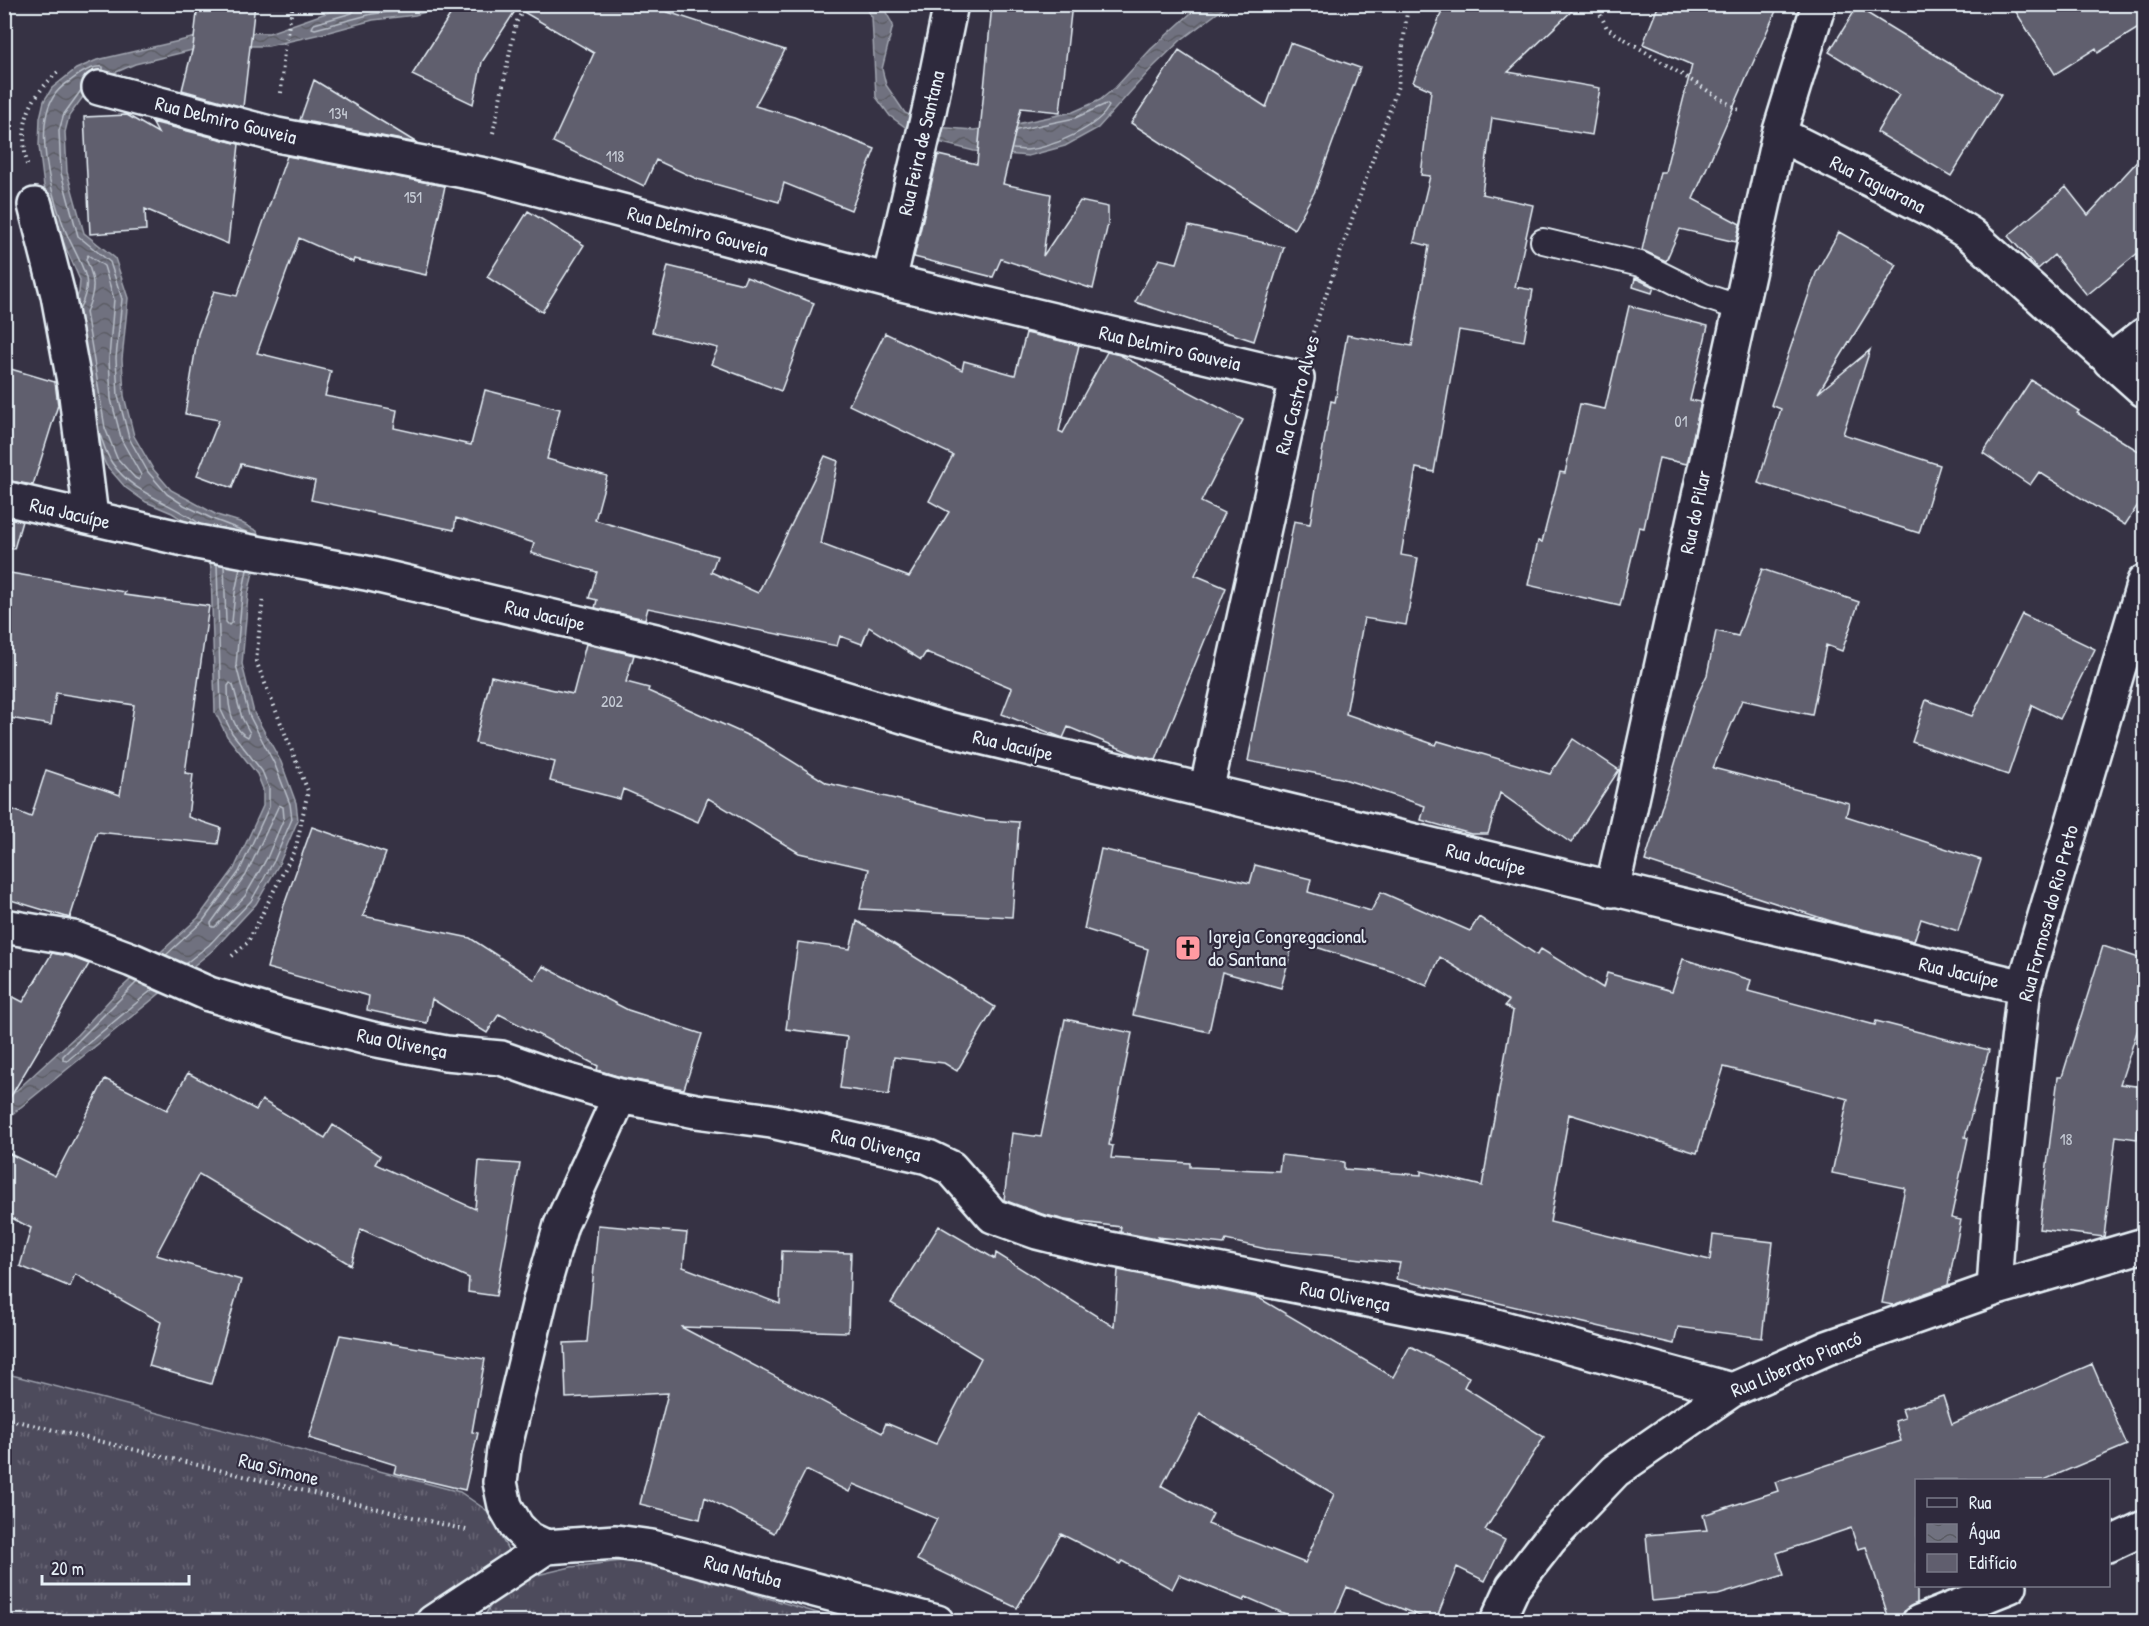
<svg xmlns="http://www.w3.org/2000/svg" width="2149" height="1626" font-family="'Patrick Hand',sans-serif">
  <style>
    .grass { fill: url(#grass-tufts); stroke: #9a9eaa; stroke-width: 1.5 }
    .water { fill: url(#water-waves); stroke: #a0a4af; stroke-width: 1.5 }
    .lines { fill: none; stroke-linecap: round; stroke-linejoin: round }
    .shore { stroke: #b8bec8; stroke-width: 1.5 }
    .building { fill: #605e6e; stroke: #e8f1f8; stroke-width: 1.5; fill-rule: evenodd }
    .service-casing { stroke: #e8f1f8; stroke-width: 28 }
    .minor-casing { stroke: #e8f1f8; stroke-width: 38 }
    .path { stroke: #e8f1f8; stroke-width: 4; stroke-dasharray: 1.5 4.5; stroke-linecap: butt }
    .service { stroke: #2f2a3d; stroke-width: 24 }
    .minor { stroke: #2f2a3d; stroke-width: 33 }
    .labels { text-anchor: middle; stroke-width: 4.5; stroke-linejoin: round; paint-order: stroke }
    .number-label { font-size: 16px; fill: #c6ccd6 }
    .street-label { font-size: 20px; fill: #e8f1f8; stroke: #2f2a3d }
    .poi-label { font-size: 20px; fill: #e8f1f8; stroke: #2f2a3d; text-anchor: start }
  </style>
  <defs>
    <pattern id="grass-tufts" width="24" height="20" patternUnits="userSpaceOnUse" patternTransform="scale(1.5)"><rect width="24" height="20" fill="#4d4b5c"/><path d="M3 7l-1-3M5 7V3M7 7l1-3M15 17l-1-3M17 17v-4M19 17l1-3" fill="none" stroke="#676574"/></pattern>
    <pattern id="water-waves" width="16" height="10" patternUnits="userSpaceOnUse" patternTransform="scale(1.5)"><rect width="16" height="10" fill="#70717f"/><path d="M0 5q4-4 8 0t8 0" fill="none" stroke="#5b5c64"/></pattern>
  </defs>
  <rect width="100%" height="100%" fill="#363244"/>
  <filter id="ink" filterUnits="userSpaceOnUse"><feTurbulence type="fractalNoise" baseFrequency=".0167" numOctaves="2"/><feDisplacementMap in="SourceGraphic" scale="12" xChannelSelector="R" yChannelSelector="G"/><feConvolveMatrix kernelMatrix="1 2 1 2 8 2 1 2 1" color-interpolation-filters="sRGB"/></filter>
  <g filter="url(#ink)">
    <path class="grass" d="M 4,1373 L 460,1492 L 486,1510 L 512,1557 L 407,1621 L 5,1621 Z
      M 638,1559 L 844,1621 L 481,1622 L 492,1603 L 533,1576 L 571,1567 Z"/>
    <path class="water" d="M 361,5 L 448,5 L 415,15 L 373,20 L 325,33 L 268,46 L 209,46 L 135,64 L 105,77 L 85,94 L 69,116 L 65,132 L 67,172 L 84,233 L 115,258 L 128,298 L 122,359 L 124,396 L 134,436 L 153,469 L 171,490 L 217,515 L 240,522 L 257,531 L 260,539 L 248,595 L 242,664 L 254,713 L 281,762 L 296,803 L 298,820 L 279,864 L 256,904 L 213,950 L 5,1120 L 5,1101 L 77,1035 L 117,992 L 198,918 L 234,869 L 263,806 L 263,789 L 257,774 L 227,736 L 215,712 L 211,569 L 208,546 L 188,523 L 172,513 L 146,502 L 126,488 L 106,465 L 92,432 L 72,309 L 79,292 L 80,280 L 58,230 L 44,186 L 39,146 L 40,118 L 44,101 L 52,88 L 76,69 L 97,60 L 218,32 L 269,33 L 326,13 Z
      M 864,5 L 882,5 L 893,25 L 882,69 L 886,85 L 905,113 L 935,127 L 974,130 L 1012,125 L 1073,112 L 1100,100 L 1115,88 L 1151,49 L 1200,5 L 1228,5 L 1181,40 L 1151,69 L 1098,128 L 1065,146 L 1028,156 L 974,151 L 919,137 L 890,116 L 876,97 L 872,17 Z"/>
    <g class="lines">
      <path class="shore" d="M 356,4 L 355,9 L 352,13 L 314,24 L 312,28 L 315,29 L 372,14 L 414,9 L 429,4
        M 82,89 L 64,114 L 59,131 L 61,173 L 78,236 L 110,262 L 122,299 L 116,358 L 118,396 L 129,438 L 148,472 L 167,494 L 184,505 L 215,520 L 249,533
        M 1013,149 C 1017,149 1023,150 1027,150 C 1051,148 1099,127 1109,106 L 1106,104 L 1075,118 L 1017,130
        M 88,255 L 104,266 L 114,299 L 109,358 L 111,399 L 122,441 L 141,475 L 139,480 L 135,478 L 117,458 L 105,428 L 86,312 C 96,290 95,280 86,259 Z
        M 79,309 C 84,301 88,287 86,278 C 82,261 70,244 64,227 C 51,194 32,124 56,93 C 60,88 65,84 70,81 C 79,74 92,65 103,67 L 103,71
        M 99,432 C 103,442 106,454 112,463 C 133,494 170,502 200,524
        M 224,565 L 226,622 L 229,625 L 232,622 L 235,593 L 240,568
        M 230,683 L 233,685 L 242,718 L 250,733 L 248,737 C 230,729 228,703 228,686 Z
        M 279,805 L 283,807 L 284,818 L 267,858 L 245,896 L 215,927 L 212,927 L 211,923 L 246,875 Z
        M 166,955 L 203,921 L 239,872 L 269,807 L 269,788 L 262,771 L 232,733 L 221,710 L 217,564
        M 185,964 L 209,945 L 251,901 L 274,861 L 292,819 L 290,804 L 275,765 L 249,715 L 236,665 L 242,595 L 247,570
        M 137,982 L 63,1056 L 63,1060 L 67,1061 L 153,989"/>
    </g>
    <path class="building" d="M 198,4 L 255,4 L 243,107 L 182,90 L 193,47 Z
      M 457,4 L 643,4 L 785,50 L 755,106 L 794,117 L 875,149 L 851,210 L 784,183 L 779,202 L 697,179 L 656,160 L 644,186 L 553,142 L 594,53 L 517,8 L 482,62 L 473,104 L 412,75 Z
      M 992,4 L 1072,4 L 1060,112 L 1021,108 L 1003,184 L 1051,194 L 1043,256 L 1080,201 L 1108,207 L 1108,224 L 1093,289 L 1001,259 L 993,277 L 914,257 L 938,155 L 977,164 Z
      M 1445,4 L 1579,4 L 1508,72 L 1600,88 L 1592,135 L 1492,118 L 1482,194 L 1533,205 L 1515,287 L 1533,290 L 1524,341 L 1459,330 L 1434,472 L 1416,468 L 1401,555 L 1418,558 L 1406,625 L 1364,618 L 1346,714 L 1436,745 L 1438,741 L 1550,774 L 1573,739 L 1619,770 L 1571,843 L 1500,793 L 1488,834 L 1471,834 L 1421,820 L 1425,806 L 1341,778 L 1248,761 L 1294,521 L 1310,524 L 1331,401 L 1335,402 L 1347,335 L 1412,346 L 1429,246 L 1414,242 L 1430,176 L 1421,175 L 1431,90 L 1413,82 Z
      M 1659,4 L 1779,4 L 1693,199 L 1740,224 L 1736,242 L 1680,229 L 1666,261 L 1642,250 L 1660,172 L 1665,172 L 1692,65 L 1643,44 Z
      M 2011,4 L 2145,4 L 2145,24 L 2098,53 L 2096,48 L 2055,74 Z
      M 1857,7 L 2001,95 L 1951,176 L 1877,132 L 1899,95 L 1829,52 Z
      M 1290,43 L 1360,68 L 1315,191 L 1294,229 L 1131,123 L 1179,50 L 1266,107 Z
      M 314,80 L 417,143 L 300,120 Z
      M 127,115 L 158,133 L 152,122 L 239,144 L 228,244 L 145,209 L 146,230 L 90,234 L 84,117 Z
      M 2145,153 L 2145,247 L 2087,295 L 2054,255 L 2038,269 L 2008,236 L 2066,187 L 2088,215 Z
      M 287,156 L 445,186 L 426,275 L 354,259 L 353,262 L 299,238 L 257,353 L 331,371 L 325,396 L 397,410 L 394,428 L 471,445 L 485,390 L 560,409 L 547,459 L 607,476 L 595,520 L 717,556 L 711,572 L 758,593 L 825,456 L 838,461 L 821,544 L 909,577 L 949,512 L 929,501 L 953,455 L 849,405 L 885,333 L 962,370 L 964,361 L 1015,375 L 1026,333 L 1079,345 L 1059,431 L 1063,433 L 1107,352 L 1120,355 L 1243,420 L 1201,502 L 1224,513 L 1195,575 L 1226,588 L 1156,760 L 1136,755 L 1068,727 L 1063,738 L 1002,714 L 1012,688 L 926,652 L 921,660 L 869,627 L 862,644 L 840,636 L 837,646 L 648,608 L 645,619 L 595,608 L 597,600 L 589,598 L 597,572 L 531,553 L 534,543 L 456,518 L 454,530 L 311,500 L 315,481 L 241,464 L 232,488 L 197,475 L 219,420 L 185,414 L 198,334 L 214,291 L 237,296 Z
      M 528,211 L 584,245 L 542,312 L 487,277 Z
      M 1189,226 L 1284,247 L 1254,341 L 1135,302 L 1159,259 L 1177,263 Z
      M 1839,232 L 1897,265 L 1818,393 L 1870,350 L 1843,434 L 1940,465 L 1919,533 L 1758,483 L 1781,409 L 1771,405 L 1816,273 Z
      M 668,266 L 743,284 L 746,277 L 814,303 L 781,391 L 711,364 L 718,348 L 652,332 Z
      M 1635,278 L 1654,287 L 1652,293 L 1633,287 Z
      M 1629,306 L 1708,326 L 1690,400 L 1701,402 L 1687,464 L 1659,458 L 1644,528 L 1639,527 L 1620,606 L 1528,585 L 1538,541 L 1542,542 L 1560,472 L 1565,473 L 1580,404 L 1605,409 Z
      M 4,367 L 55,382 L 58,405 L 33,485 L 4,480 Z
      M 2031,380 L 2079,411 L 2077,413 L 2145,455 L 2145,494 L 2125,525 L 2039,472 L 2030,485 L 1983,453 Z
      M 4,517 L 22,521 L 14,549 L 4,548 Z
      M 1762,569 L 1859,602 L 1842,651 L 1826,645 L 1812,715 L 1742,700 L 1713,768 L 1849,803 L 1846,816 L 1981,860 L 1958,931 L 1921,919 L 1914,941 L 1840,924 L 1645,861 L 1694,702 L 1707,675 L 1716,631 L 1738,636 Z
      M 4,572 L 125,592 L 124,595 L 209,606 L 185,773 L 193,774 L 188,817 L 221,828 L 218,844 L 97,832 L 70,918 L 4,898 L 4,806 L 31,817 L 46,770 L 120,795 L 134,705 L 56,693 L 51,725 L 4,717 Z
      M 2022,614 L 2095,649 L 2060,719 L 2032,705 L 2008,775 L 1912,742 L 1926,700 L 1972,716 Z
      M 586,644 L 634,655 L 626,682 L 649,688 L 648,691 L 758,740 L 827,783 L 985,820 L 1019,822 L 1012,917 L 860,909 L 869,869 L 799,853 L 708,798 L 698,822 L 623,789 L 620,799 L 550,781 L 555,762 L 475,743 L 491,676 L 573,694 Z
      M 312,827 L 386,853 L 363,916 L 470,938 L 535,980 L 543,966 L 628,1010 L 702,1034 L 684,1089 L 624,1078 L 597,1070 L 598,1066 L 499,1014 L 487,1033 L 432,999 L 427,1023 L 367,1010 L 369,996 L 267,968 L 283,908 Z
      M 1101,849 L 1250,883 L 1255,865 L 1311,879 L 1308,892 L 1371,911 L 1381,892 L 1470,931 L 1479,917 L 1537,955 L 1541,949 L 1603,988 L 1607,973 L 1672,991 L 1683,959 L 1751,980 L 1748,991 L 1875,1025 L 1876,1021 L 1989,1050 L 1965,1137 L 1968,1138 L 1951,1218 L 1961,1220 L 1948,1285 L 1893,1305 L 1882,1303 L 1905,1188 L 1832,1173 L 1848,1099 L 1724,1067 L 1697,1153 L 1569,1114 L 1550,1222 L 1710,1260 L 1713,1235 L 1773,1242 L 1762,1338 L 1678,1327 L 1674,1344 L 1396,1279 L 1400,1263 L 1266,1249 L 1226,1240 L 1224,1244 L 1157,1237 L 1162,1240 L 1120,1232 L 1121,1227 L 1065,1220 L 1042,1214 L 1004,1200 L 1012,1133 L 1041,1137 L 1065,1019 L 1132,1033 L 1109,1145 L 1113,1146 L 1111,1158 L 1190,1163 L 1190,1167 L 1279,1171 L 1281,1155 L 1344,1162 L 1344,1169 L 1421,1175 L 1421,1171 L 1482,1186 L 1513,1011 L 1505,1006 L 1509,1001 L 1440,957 L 1427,986 L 1397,973 L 1294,940 L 1281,988 L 1222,972 L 1209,1032 L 1133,1015 L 1148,949 L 1084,929 Z
      M 857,921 L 995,1007 L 957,1071 L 944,1063 L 894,1057 L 889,1095 L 840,1088 L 847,1037 L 786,1029 L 798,942 L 850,949 Z
      M 2103,946 L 2145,960 L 2145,1007 L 2120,1084 L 2143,1087 L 2137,1139 L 2116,1136 L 2104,1237 L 2039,1229 L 2058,1077 L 2062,1077 Z
      M 52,953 L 68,956 L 89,964 L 4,1108 L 4,992 L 23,1002 Z
      M 188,1073 L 256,1110 L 262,1100 L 325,1138 L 333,1125 L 380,1156 L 375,1164 L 475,1209 L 479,1161 L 520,1164 L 496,1296 L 468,1292 L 469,1278 L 361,1229 L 351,1265 L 199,1174 L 156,1255 L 241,1280 L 211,1384 L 149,1366 L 161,1322 L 75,1274 L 70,1287 L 20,1266 L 31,1228 L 4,1214 L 4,1151 L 55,1176 L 105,1079 L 167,1110 Z
      M 598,1225 L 687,1233 L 683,1267 L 780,1304 L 782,1251 L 851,1253 L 848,1332 L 681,1327 L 882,1433 L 886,1423 L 936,1444 L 981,1358 L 891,1303 L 939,1226 L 995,1259 L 996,1253 L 1114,1327 L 1118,1270 L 1259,1298 L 1393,1377 L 1410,1346 L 1469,1377 L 1464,1387 L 1544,1437 L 1485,1530 L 1505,1540 L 1485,1581 L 1457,1567 L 1435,1622 L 1347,1587 L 1332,1622 L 1304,1622 L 1246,1597 L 1244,1601 L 1179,1575 L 1172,1589 L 1122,1561 L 1120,1564 L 1061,1534 L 1017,1608 L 917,1560 L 937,1519 L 853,1484 L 849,1492 L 806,1470 L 774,1533 L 705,1497 L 700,1519 L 640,1504 L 668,1393 L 566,1398 L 564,1343 L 587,1342 ZM 1200,1414 L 1334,1494 L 1305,1563 L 1208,1524 L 1213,1514 L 1162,1486 Z
      M 340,1335 L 485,1359 L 472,1432 L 478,1433 L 465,1490 L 394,1473 L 396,1465 L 309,1438 Z
      M 2092,1364 L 2127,1445 L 2044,1480 L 1917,1480 L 1917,1603 L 1905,1610 L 1901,1622 L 1890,1622 L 1866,1547 L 1858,1549 L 1851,1528 L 1777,1553 L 1784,1575 L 1718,1595 L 1652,1601 L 1646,1535 L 1707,1530 L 1703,1515 L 1778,1491 L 1775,1482 L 1901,1441 L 1895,1421 L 1905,1418 L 1902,1409 L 1943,1396 L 1952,1424 Z"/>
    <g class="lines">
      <g class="service-casing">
        <path id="service" d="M 1543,241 L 1640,264 L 1704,296 L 1740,308"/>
      </g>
      <g class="minor-casing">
        <path id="minor" d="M 99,88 L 277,135 L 485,175 L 889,281 L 1297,378 L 1206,791
          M 1779,134 L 1935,212 L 1970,234 L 2144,390
          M 35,205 L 58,295 L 75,387 L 91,517
          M 889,281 L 929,111 L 951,4
          M 2110,361 L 2144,335
          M 4,498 L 197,542 L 366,573 L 656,641 L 939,727 L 2024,987
          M 1612,890 L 1779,134 L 1819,4
          M 4,926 L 73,938 L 132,960 L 209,994 L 286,1017 L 372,1039 L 446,1053 L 501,1058 L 552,1076 L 620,1096 L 696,1111 L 771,1121 L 928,1157 L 951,1168 L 993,1216 L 1037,1232 L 1089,1245 L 1485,1323 L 1732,1390
          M 1994,1289 L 1999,1213 L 2024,987 L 2144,582
          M 2108,1545 L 2144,1528
          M 546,1547 L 529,1539 L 517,1527 L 505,1506 L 500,1482 L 504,1450 L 544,1284 L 561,1225 L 620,1096
          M 433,1622 L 546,1547 L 616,1542 L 652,1547 L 937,1622
          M 1497,1622 L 1513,1587 L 1551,1538 L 1615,1471 L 1732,1390 L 1827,1348 L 1994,1289 L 2144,1245
          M 1919,1622 L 2010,1586"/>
      </g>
      <path class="path" d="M 1595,4 L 1607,28 L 1742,112
        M 281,93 L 284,50 L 293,4
        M 493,133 L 516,23 L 526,4
        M 27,165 C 19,123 27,100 59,71
        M 1311,338 L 1398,86 L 1408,4
        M 232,956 L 248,942 L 296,847 L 308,791 L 256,661 L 263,598
        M 4,1418 L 470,1531"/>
      <use href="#service" class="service"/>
      <use href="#minor" class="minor"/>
    </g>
  </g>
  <defs>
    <g id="church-square" transform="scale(1.35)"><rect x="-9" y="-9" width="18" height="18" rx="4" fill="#ff9aa2" stroke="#2f2a3d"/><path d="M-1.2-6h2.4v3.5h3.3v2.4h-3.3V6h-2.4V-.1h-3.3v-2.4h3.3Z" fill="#111"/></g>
  </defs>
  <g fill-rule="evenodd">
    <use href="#church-square" x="1188" y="948"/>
  </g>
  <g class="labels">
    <g class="number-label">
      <text x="338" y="119">134</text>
      <text x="615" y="162">118</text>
      <text x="413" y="203">151</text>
      <text x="1681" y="427">01</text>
      <text x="612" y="707">202</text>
      <text x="2066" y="1145">18</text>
    </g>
    <g class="street-label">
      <text transform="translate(226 120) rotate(14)" y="7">Rua Delmiro Gouveia</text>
      <text transform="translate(921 143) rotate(-77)" y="7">Rua Feira de Santana</text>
      <text transform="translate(1878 184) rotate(27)" y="7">Rua Taguarana</text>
      <text transform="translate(698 231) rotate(15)" y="7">Rua Delmiro Gouveia</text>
      <text transform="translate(1170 348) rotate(13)" y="7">Rua Delmiro Gouveia</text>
      <text transform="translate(1297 395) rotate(-75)" y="7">Rua Castro Alves</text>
      <text transform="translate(1695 512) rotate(-78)" y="7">Rua do Pilar</text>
      <text transform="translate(70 513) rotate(13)" y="7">Rua Jacuípe</text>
      <text transform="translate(545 615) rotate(13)" y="7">Rua Jacuípe</text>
      <text transform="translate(1013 745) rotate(13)" y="7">Rua Jacuípe</text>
      <text transform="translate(1486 859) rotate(14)" y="7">Rua Jacuípe</text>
      <text transform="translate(2048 913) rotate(-75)" y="7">Rua Formosa do Rio Preto</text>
      <text transform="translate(1959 972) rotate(13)" y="7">Rua Jacuípe</text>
      <text transform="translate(402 1043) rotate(11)" y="7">Rua Olivença</text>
      <text transform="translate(876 1145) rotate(13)" y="7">Rua Olivença</text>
      <text transform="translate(1345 1296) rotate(11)" y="7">Rua Olivença</text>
      <text transform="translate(1796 1364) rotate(-23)" y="7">Rua Liberato Piancó</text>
      <text transform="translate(279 1469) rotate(14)" y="7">Rua Simone</text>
      <text transform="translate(743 1571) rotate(15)" y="7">Rua Natuba</text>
    </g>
    <g class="poi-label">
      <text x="1208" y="943">Igreja Congregacional<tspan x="1208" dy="23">do Santana</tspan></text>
    </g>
  </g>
  <rect width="2149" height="1626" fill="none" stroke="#2f2a3d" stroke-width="24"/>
  <rect x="12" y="12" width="2125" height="1602" fill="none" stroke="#e8f1f8" stroke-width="2" filter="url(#ink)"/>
  <rect x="1915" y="1479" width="195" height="108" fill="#2f2a3d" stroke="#797a88" stroke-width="1.5"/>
  <rect x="1927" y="1498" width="30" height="9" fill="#2f2a3d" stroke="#797a88" stroke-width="1.5"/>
  <text x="1969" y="1509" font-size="18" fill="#e8f1f8">Rua</text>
  <rect x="1927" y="1524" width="30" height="18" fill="url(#water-waves)" stroke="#797a88" stroke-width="1.5"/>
  <text x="1969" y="1539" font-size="18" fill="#e8f1f8">Água</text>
  <rect x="1927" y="1554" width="30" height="18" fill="#605e6e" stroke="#797a88" stroke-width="1.5"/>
  <text x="1969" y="1569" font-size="18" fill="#e8f1f8">Edifício</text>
  <path d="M42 1575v9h147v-9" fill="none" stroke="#e8f1f8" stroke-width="3"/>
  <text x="51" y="1575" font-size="18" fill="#e8f1f8" stroke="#2f2a3d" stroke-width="4.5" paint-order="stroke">20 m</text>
</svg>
